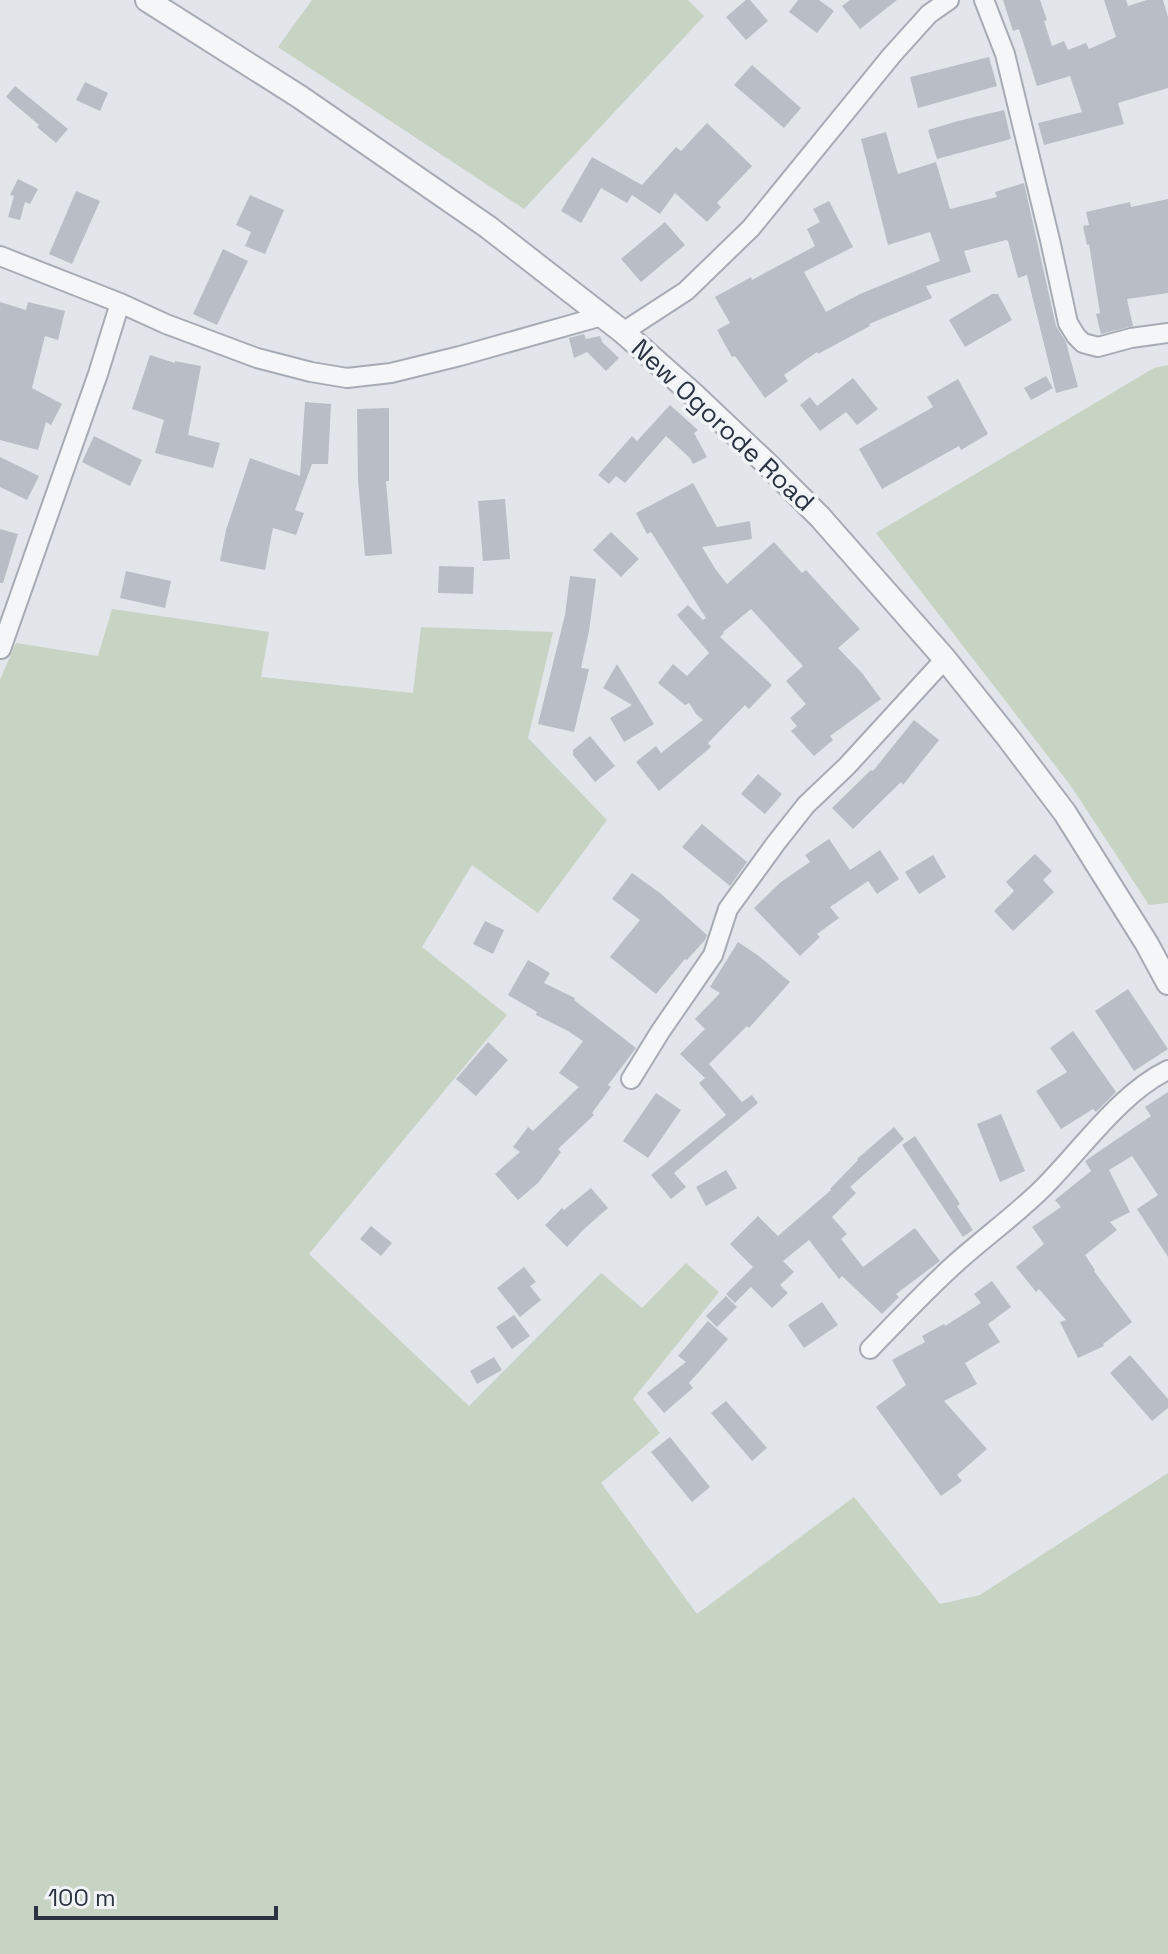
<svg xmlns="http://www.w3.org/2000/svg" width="1168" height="1954" font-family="'Space Grotesk',sans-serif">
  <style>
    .green { fill: #c7d3c3 }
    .building { fill: #b9bec6 }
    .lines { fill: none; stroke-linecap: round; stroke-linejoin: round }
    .minor-casing { stroke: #a7acb4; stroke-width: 22 }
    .tertiary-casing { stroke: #a7acb4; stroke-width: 26 }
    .minor { stroke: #f4f6f8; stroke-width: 18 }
    .tertiary { stroke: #f4f6f8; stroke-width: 22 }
    .labels { text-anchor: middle; stroke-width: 7; stroke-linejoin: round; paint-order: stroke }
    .street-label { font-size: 26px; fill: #2a3341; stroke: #f1f4f7 }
  </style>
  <rect width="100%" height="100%" fill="#e2e5ea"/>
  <path class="green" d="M 312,0 L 688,0 L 704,16 L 524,209 L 278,47 Z
    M 1168,365 L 1168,903 L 1149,905 L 1071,786 L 876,533 L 1154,368 Z
    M 112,609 L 269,632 L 261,677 L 413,693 L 421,627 L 553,632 L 528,738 L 607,820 L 538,913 L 472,865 L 422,947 L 507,1015 L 309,1254 L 469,1406 L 601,1273 L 642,1308 L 686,1263 L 719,1292 L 633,1399 L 660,1433 L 601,1483 L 697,1614 L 854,1497 L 940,1604 L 980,1595 L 1168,1473 L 1168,1954 L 0,1954 L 0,680 L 16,643 L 98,656 Z"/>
  <path class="building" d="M 746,0 L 750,0 L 768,21 L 746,40 L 726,17 Z
    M 798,0 L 819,0 L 834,11 L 817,33 L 789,12 Z
    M 850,0 L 897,0 L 860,29 L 842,6 Z
    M 1003,0 L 1040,0 L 1047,20 L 1044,21 L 1052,46 L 1064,41 L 1068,50 L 1086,43 L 1089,49 L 1116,37 L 1104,0 L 1126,0 L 1128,6 L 1147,0 L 1163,0 L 1168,17 L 1168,88 L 1118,103 L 1124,124 L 1044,145 L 1038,123 L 1082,112 L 1070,76 L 1037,86 L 1019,29 L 1013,31 Z
    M 989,57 L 997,86 L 918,108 L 910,77 Z
    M 752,65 L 801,108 L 784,128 L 734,85 Z
    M 85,82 L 108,93 L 100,111 L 76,100 Z
    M 15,86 L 68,129 L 56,143 L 37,127 L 39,125 L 6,97 Z
    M 1004,110 L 1011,139 L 937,159 L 928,130 L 958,121 Z
    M 707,123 L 752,166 L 717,203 L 721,207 L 707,222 L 675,193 L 660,214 L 632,195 L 627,203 L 601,188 L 581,223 L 561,211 L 592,157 L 642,185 L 676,147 L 681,151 Z
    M 886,132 L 898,174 L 936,162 L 950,209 L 997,197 L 995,192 L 1024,183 L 1056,326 L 1066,342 L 1078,387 L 1056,393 L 1027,275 L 1018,278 L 1008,241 L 1006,240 L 964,251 L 971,272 L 926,286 L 932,298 L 869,324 L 870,326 L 818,354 L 817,352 L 784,375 L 788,381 L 765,398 L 735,356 L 732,357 L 717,330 L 730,323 L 715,297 L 751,277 L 752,280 L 815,246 L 807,229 L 820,222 L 813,209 L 829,201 L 853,247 L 804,272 L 826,312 L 860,294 L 940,261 L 930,232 L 888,245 L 861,139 Z
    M 18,179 L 38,189 L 30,204 L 25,202 L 20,220 L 8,217 L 14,196 L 10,195 Z
    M 76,191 L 100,201 L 72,264 L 49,254 Z
    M 250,195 L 284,210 L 265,254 L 245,246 L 251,232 L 236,225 Z
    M 1168,199 L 1168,293 L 1127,299 L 1133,326 L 1101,334 L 1096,314 L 1100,313 L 1089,244 L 1087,245 L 1083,226 L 1089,225 L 1086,212 L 1130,202 L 1131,207 Z
    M 665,222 L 685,245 L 641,282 L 621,259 Z
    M 223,249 L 248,261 L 217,325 L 193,314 Z
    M 992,294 L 998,294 L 1012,320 L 965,347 L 949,320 Z
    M 0,302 L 26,310 L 28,302 L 65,311 L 58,340 L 45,336 L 32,388 L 62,404 L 51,425 L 46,422 L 38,450 L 0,440 Z
    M 584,334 L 586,339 L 600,336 L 602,342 L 619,358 L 606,371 L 587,352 L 574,358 L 569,338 Z
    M 150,355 L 175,363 L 175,361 L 201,366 L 188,435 L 220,443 L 213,468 L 155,453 L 164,420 L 132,409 Z
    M 1046,376 L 1053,388 L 1031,400 L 1024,388 Z
    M 853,378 L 878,409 L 857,425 L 846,412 L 820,431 L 800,405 L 810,397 L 817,406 Z
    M 958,379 L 988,434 L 961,450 L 959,446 L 882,489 L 859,449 L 933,407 L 927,397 Z
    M 305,402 L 331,404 L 328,464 L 312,464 L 295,510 L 304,513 L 296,535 L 273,528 L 265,570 L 220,561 L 226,530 L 250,458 L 300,476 Z
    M 670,405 L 698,430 L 694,433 L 707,457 L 693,464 L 690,458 L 666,436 L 625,483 L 616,476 L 609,484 L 598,475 L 632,436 L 637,441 Z
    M 389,408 L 389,481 L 386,481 L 392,554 L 365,556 L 358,481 L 357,409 Z
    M 94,436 L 142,460 L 130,486 L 82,462 Z
    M 0,457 L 39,476 L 27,500 L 0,487 Z
    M 693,483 L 717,527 L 750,521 L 752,539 L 702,547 L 716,570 L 727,584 L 774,542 L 802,573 L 806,570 L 860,629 L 838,648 L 862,673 L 881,699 L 830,736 L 833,740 L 814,756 L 791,731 L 797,726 L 790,718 L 806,704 L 786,681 L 803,666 L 751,609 L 723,632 L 724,633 L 720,637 L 772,685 L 749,709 L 745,705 L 708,743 L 711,747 L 659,791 L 636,762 L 656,746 L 661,753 L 703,720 L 696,714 L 689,703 L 685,705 L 658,683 L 673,664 L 687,676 L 709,653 L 677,615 L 688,605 L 703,620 L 706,618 L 651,532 L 647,534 L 636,513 Z
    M 505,499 L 510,559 L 483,561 L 478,501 Z
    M 0,529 L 18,534 L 3,583 L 0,583 Z
    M 611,532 L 639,559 L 621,577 L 593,550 Z
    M 439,566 L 474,567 L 473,594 L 438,593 Z
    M 126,571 L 171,581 L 165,608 L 120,598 Z
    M 570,576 L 596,579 L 589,631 L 581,668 L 589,669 L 574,732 L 538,724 L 565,615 Z
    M 617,664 L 654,724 L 624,742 L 610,718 L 632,705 L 603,688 Z
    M 914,720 L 939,740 L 903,785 L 901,782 L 853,829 L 832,808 L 871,770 L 873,771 Z
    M 590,736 L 615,766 L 595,782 L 573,755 L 573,750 Z
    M 758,774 L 782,794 L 765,814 L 741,794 Z
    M 702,824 L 747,862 L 730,886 L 682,847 Z
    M 829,839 L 850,870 L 880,850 L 899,879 L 877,894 L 868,881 L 830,907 L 839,918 L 817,934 L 820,937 L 800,956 L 754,908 L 781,882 L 810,862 L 805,855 Z
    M 1035,854 L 1052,871 L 1043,880 L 1054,892 L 1013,931 L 994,911 L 1014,891 L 1006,882 Z
    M 933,855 L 946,877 L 919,894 L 905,872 Z
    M 632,873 L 660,893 L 707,935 L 705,940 L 687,960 L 685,959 L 656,994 L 610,957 L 640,920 L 612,899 Z
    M 485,921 L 504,930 L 493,954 L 473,944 Z
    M 738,942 L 759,956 L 790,982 L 749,1028 L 747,1026 L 709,1064 L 742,1102 L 752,1095 L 758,1103 L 674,1173 L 686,1187 L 671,1199 L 651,1175 L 726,1115 L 699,1083 L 705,1078 L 680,1054 L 705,1029 L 695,1019 L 720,993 L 710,987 Z
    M 528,960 L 550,973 L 544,983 L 575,998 L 574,1000 L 636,1048 L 608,1085 L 611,1087 L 592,1113 L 594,1115 L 558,1149 L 561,1152 L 538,1183 L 518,1200 L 495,1174 L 520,1152 L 513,1147 L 528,1127 L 533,1131 L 579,1087 L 559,1073 L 583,1041 L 568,1031 L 536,1015 L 537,1012 L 508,995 Z
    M 1128,989 L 1168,1049 L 1134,1071 L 1095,1011 Z
    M 1073,1031 L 1116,1092 L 1096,1112 L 1093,1109 L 1061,1129 L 1036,1091 L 1067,1072 L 1050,1048 Z
    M 488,1042 L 508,1060 L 476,1096 L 456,1079 Z
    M 1168,1092 L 1168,1257 L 1137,1209 L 1158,1195 L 1132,1156 L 1109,1170 L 1130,1212 L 1110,1222 L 1117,1230 L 1085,1255 L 1095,1270 L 1094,1271 L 1132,1322 L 1103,1344 L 1104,1346 L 1078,1358 L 1060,1322 L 1066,1320 L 1039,1289 L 1036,1292 L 1016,1267 L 1044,1244 L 1032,1227 L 1061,1207 L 1055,1200 L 1091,1171 L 1085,1161 L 1151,1116 L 1145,1107 Z
    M 656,1093 L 681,1110 L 648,1158 L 623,1141 Z
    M 1001,1114 L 1025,1171 L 1000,1182 L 977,1124 Z
    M 894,1127 L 904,1139 L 850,1187 L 856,1193 L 832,1217 L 847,1234 L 841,1239 L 863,1267 L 915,1228 L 940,1261 L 896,1294 L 899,1297 L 882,1314 L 842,1276 L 839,1279 L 809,1240 L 783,1261 L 794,1272 L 780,1285 L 788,1293 L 772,1308 L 751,1287 L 735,1303 L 726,1294 L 753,1267 L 730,1244 L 758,1216 L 778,1236 L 831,1190 L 830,1189 L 858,1160 L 857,1159 Z
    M 915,1136 L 960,1204 L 957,1206 L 973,1230 L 963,1237 L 902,1145 Z
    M 726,1170 L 737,1188 L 706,1206 L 696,1187 Z
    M 591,1188 L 608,1208 L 583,1230 L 567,1247 L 545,1225 L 562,1208 L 564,1210 Z
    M 371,1226 L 392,1243 L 381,1256 L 360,1239 Z
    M 524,1267 L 536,1282 L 530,1286 L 541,1300 L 520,1317 L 497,1288 Z
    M 992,1281 L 1011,1307 L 988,1324 L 1000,1342 L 965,1363 L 977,1384 L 944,1401 L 987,1449 L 957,1475 L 962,1481 L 941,1496 L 876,1407 L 906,1385 L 892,1360 L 925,1342 L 922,1336 L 944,1324 L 945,1326 L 981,1303 L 974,1294 Z
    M 726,1296 L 737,1307 L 717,1327 L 706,1316 Z
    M 822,1302 L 838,1325 L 804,1348 L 788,1325 Z
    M 514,1315 L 530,1336 L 512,1349 L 496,1327 Z
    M 708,1321 L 728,1339 L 689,1383 L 693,1388 L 664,1413 L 647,1393 L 686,1362 L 678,1356 Z
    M 1130,1355 L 1168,1399 L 1168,1408 L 1152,1421 L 1110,1373 Z
    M 494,1357 L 502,1370 L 477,1384 L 470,1371 Z
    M 726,1401 L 767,1448 L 752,1461 L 711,1413 Z
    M 670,1437 L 710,1487 L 692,1502 L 651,1452 Z"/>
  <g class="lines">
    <g class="minor-casing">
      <path id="minor" d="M 984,0 L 1005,54 L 1050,240 L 1068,323 L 1076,336 L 1083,343 L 1098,347 L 1131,338 L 1168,333
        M 0,256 L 120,303 L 166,324 L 257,358 L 311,372 L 347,378 L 391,373 L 460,356 L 602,316
        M 623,332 L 686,291 L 751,228 L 892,55 L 929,14 L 949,0
        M 1,649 L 98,374 L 120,303
        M 631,1079 L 660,1032 L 713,955 L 728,909 L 776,843 L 806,805 L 847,766 L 945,659
        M 870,1349 C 898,1320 926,1290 956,1263 C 985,1237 1017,1214 1044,1187 C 1081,1150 1120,1093 1168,1070"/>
    </g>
    <g class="tertiary-casing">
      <path id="tertiary" d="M 147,0 L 300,97 L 488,227 L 623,332 L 693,394 L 764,461 L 820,517 L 945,659 L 1009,739 L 1065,813 L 1147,944 L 1168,983"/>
    </g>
    <use href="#minor" class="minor"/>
    <use href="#tertiary" class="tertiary"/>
  </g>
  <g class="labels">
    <g class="street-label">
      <text transform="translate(723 425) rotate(43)" y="9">New Ogorode Road</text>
    </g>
  </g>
  <path d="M36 1906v12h240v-12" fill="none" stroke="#2a3341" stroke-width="4"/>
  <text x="48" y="1906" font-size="24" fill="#2a3341" stroke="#f1f4f7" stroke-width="6" paint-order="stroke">100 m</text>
</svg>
